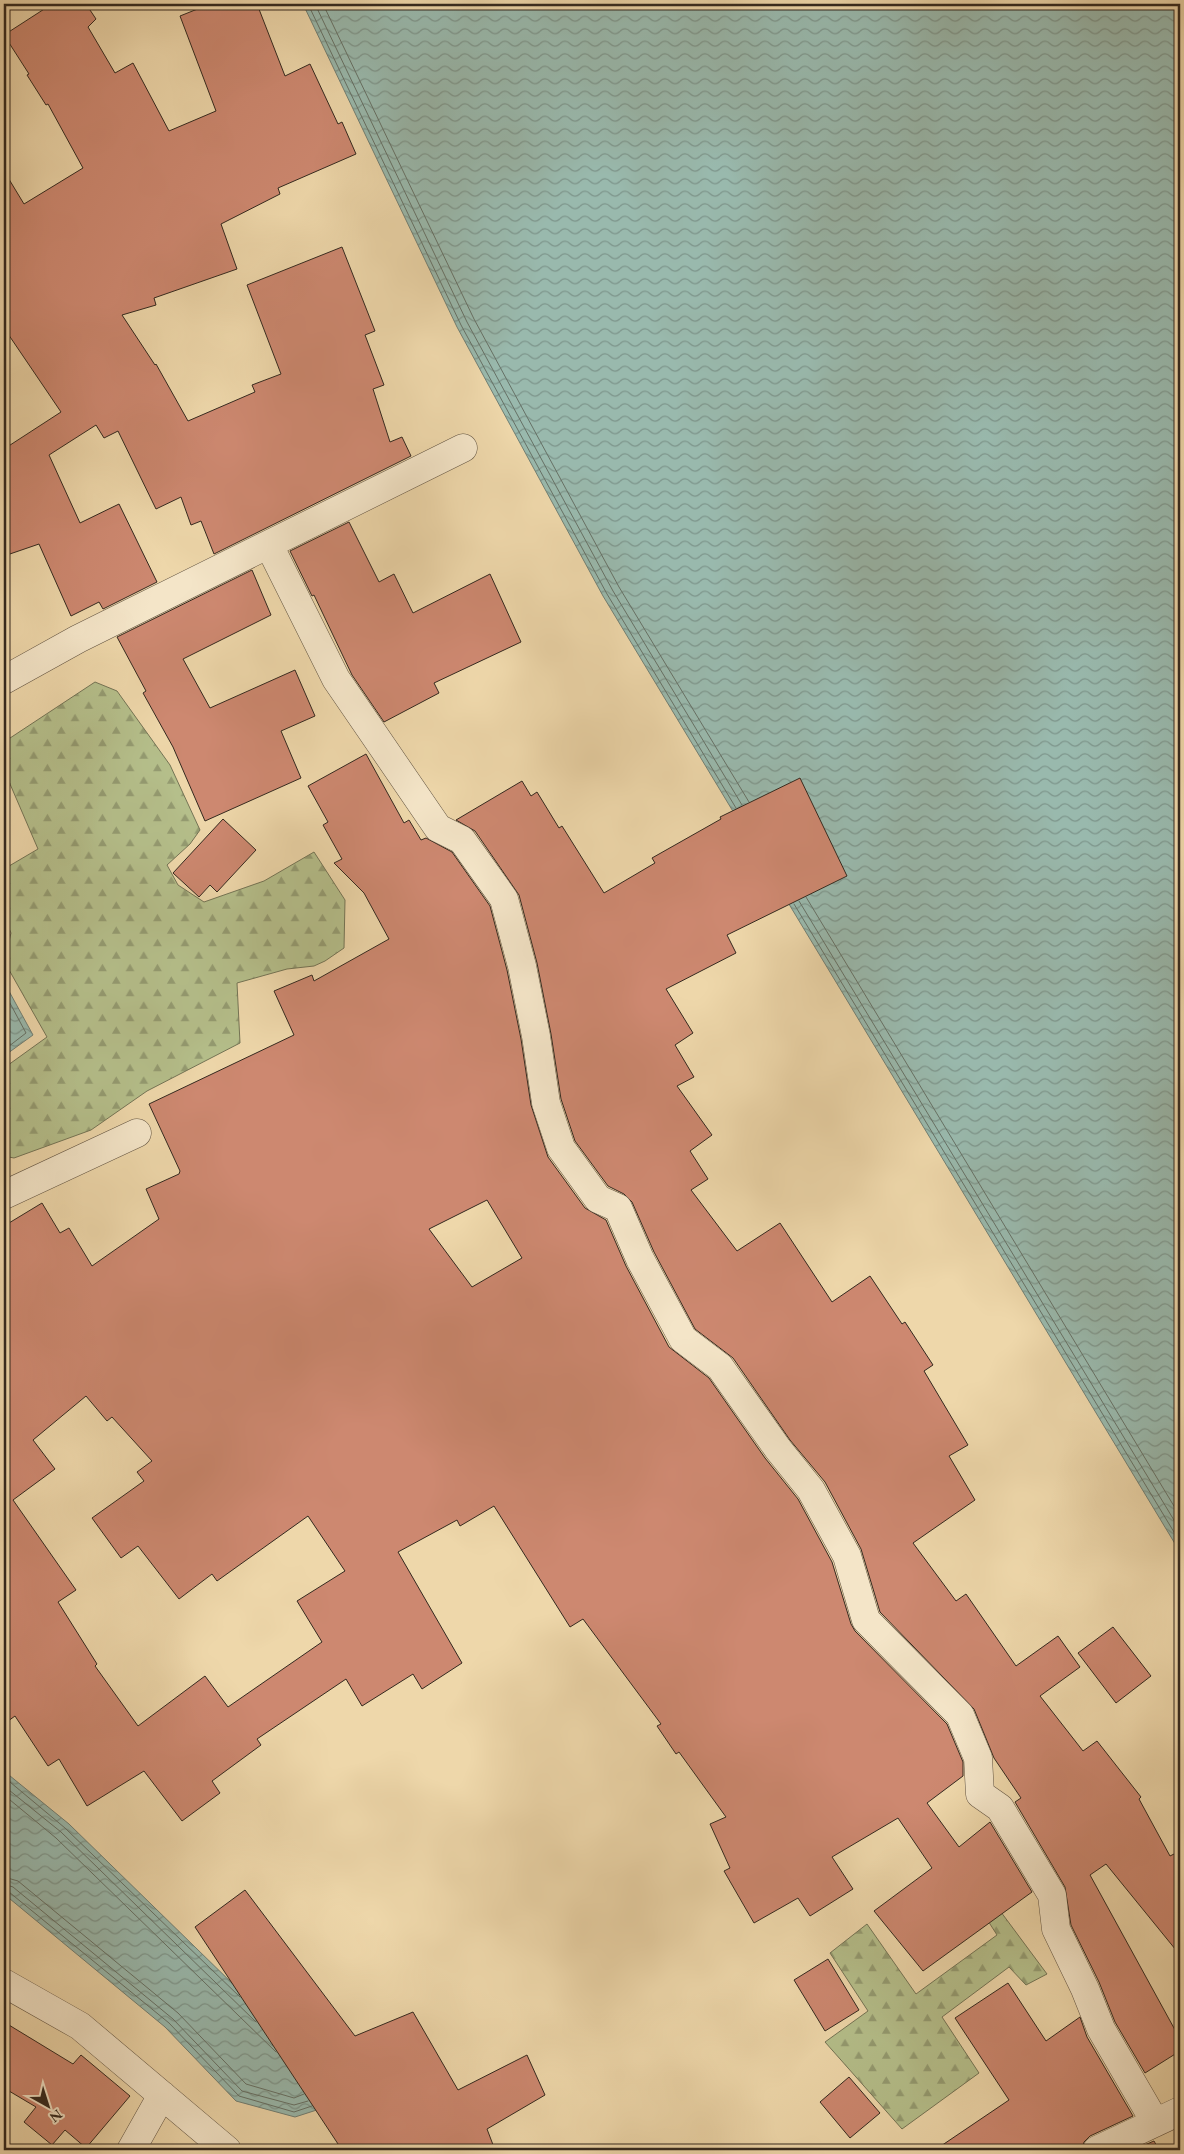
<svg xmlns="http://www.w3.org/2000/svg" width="1184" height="2154" font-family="'EB Garamond',serif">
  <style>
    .forest { fill: url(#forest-firs); stroke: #747455 }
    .water { fill: url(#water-waves); stroke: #717f74 }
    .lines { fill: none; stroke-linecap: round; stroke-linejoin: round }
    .shore { stroke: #667166; stroke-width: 1 }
    .building { fill: #cd8870; stroke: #34291f; fill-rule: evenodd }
    .minor-casing { stroke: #625442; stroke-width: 29 }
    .minor { stroke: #f4e5c8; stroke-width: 28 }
  </style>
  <defs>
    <pattern id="forest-firs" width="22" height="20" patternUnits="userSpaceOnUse" patternTransform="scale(1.25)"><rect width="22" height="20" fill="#b5bf8b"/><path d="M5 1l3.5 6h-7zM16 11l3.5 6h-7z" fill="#949b71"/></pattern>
    <pattern id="water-waves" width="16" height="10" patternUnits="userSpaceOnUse" patternTransform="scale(1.25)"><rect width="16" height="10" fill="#99b9ad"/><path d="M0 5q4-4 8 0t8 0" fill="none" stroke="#7e968c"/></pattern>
  </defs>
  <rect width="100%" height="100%" fill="#eed7aa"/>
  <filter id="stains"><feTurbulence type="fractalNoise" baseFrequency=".004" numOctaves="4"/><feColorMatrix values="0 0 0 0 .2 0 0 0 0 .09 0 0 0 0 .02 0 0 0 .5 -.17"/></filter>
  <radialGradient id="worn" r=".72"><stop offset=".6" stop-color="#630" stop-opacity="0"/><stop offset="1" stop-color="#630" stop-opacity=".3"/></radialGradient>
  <path class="forest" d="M 95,682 L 117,691 L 170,765 L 200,830 L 190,844 L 167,865 L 178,885 L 204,902 L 264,881 L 314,852 L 345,900 L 344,948 L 325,961 L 314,966 L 287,969 L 237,983 L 240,1043 L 147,1091 L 91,1130 L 14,1158 L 4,1156 L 4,1068 L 47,1037 L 4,961 L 11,933 L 4,918 L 4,869 L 38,849 L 4,770 L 4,742 Z
    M 995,1904 L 1047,1974 L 1026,1985 L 1009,1967 L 942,2017 L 979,2073 L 902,2129 L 825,2042 L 868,2011 L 830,1953 L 867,1924 L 916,1994 L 997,1935 L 983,1913 Z"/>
  <path class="water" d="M 303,4 L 1180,4 L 1180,1552 L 603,596 L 457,327 Z
    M 4,982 L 33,1035 L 4,1056 Z
    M 4,1771 L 69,1824 L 323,2072 L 326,2107 L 295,2117 L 236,2101 L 165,2027 L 4,1894 Z"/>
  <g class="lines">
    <path class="shore" d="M 308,4 L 461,325 L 607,594 L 736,808
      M 315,4 L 467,322 L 613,591 L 742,805
      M 323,4 L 474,319 L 619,587 L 749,802
      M 806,897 L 1180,1516
      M 799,901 L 1180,1530
      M 794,904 L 1180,1542
      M 4,992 L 26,1033 L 4,1050
      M 4,1777 L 65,1828 L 240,1997
      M 4,1786 L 61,1832 L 256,2022
      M 4,1795 L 56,1838 L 276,2052
      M 4,1877 L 18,1881 L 178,2013 L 246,2084 L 294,2098 L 304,2094
      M 4,1884 L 13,1887 L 173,2019 L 242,2091 L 294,2105 L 308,2101
      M 4,1891 L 9,1892 L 169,2023 L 239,2096 L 294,2112 L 312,2106"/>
  </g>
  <path class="building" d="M 52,4 L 86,4 L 96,19 L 88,27 L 115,73 L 133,63 L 169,131 L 216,111 L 180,16 L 210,4 L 257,4 L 285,76 L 310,64 L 338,124 L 342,122 L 356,154 L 278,188 L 280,194 L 221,224 L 237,269 L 154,298 L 156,305 L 122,315 L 155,365 L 156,364 L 188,421 L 255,392 L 252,385 L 281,374 L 247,285 L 342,247 L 375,331 L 365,335 L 384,385 L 373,389 L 390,442 L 402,437 L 411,456 L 214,554 L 201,521 L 191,525 L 181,497 L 156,509 L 118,431 L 104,438 L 96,425 L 49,455 L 80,523 L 119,504 L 157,582 L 103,609 L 99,602 L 71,616 L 39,544 L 4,556 L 4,449 L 61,412 L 4,328 L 4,171 L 24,204 L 83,168 L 48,104 L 46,105 L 27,75 L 29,74 L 4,35 Z
    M 349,522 L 379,582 L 394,574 L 413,613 L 490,574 L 521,642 L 434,683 L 439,693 L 384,722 L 352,675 L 314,595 L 312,596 L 290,551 Z
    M 252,570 L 271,615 L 183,659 L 210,708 L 295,670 L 315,716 L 281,731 L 301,778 L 205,821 L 173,747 L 143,693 L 146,691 L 117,637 Z
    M 366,754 L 404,823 L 409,820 L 421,840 L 426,838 L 452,852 L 490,906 L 507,970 L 521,1039 L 531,1105 L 548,1157 L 585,1208 L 606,1220 L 626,1266 L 669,1347 L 709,1378 L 765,1458 L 798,1499 L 832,1562 L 851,1624 L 855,1631 L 947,1724 L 963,1762 L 963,1776 L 927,1803 L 959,1847 L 990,1822 L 1032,1892 L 923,1971 L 874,1911 L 932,1868 L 898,1818 L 832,1857 L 853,1889 L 810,1916 L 798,1898 L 754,1923 L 724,1871 L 730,1868 L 710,1824 L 726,1817 L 679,1752 L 676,1754 L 657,1726 L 661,1724 L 583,1619 L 570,1627 L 494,1506 L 460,1526 L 457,1520 L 398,1552 L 462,1663 L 422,1689 L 413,1674 L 362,1706 L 346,1679 L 257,1739 L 261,1745 L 212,1781 L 220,1793 L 182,1821 L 144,1771 L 87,1806 L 59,1759 L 48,1766 L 15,1716 L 4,1724 L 4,1226 L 42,1203 L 60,1233 L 69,1228 L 92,1266 L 159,1219 L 146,1189 L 179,1174 L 180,1171 L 149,1104 L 294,1035 L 274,991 L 312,975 L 314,981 L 389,939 L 364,893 L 334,863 L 342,859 L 323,825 L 328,822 L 308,786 ZM 487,1200 L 522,1258 L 472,1287 L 429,1229 ZM 86,1396 L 107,1421 L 112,1417 L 152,1461 L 137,1472 L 144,1481 L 92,1518 L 121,1558 L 138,1546 L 179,1599 L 212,1574 L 217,1581 L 308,1516 L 345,1571 L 297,1601 L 322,1642 L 228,1707 L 205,1676 L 138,1726 L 95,1666 L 97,1664 L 58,1602 L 76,1590 L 13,1500 L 55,1469 L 33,1440 Z
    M 800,778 L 847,876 L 727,935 L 736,953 L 666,989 L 693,1033 L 675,1045 L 694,1077 L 677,1086 L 712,1135 L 690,1151 L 708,1179 L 691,1190 L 737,1251 L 780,1223 L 832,1302 L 870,1276 L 902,1324 L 905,1322 L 933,1365 L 924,1371 L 968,1445 L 949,1456 L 975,1500 L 913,1543 L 956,1601 L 966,1594 L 1016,1666 L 1058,1636 L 1080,1667 L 1040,1696 L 1083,1751 L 1097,1741 L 1141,1797 L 1139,1799 L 1170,1856 L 1180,1851 L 1180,1955 L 1106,1864 L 1090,1875 L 1180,2039 L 1180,2051 L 1145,2073 L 1115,2022 L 1099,1982 L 1071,1925 L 1065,1887 L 1015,1802 L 1021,1798 L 994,1758 L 974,1709 L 880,1612 L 861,1549 L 825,1482 L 790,1440 L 733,1358 L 695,1329 L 654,1252 L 632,1202 L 624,1194 L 608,1186 L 575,1141 L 561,1099 L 551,1034 L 537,963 L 519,895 L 475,831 L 456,820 L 522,781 L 531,796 L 537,792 L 559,828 L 562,826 L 604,893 L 655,863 L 652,858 L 721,819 L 720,817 Z
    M 223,819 L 256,850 L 217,892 L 210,885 L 199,897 L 173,873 Z
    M 1113,1627 L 1151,1676 L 1116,1703 L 1078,1653 Z
    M 245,1890 L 355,2036 L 413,2012 L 458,2090 L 527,2055 L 545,2095 L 487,2129 L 495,2150 L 342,2150 L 195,1927 Z
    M 828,1959 L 859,2010 L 825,2031 L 794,1980 Z
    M 1008,1983 L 1046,2041 L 1080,2017 L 1087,2037 L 1133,2116 L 1090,2136 L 1084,2142 L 1082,2150 L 935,2150 L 1009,2100 L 955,2018 Z
    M 4,2022 L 73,2064 L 81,2055 L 130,2096 L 86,2148 L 65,2130 L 52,2145 L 24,2122 L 36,2107 L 4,2088 Z
    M 849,2077 L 880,2113 L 850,2138 L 820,2102 Z
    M 1154,2141 L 1159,2150 L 1133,2150 Z"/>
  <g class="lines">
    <g class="minor-casing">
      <path id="minor" d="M 269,545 L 336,679 L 438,828 L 462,840 L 504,899 L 522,966 L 536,1036 L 546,1103 L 561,1148 L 598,1199 L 618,1208 L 640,1259 L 683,1339 L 720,1367 L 778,1449 L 811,1490 L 847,1556 L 866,1620 L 960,1715 L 978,1758 L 980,1794 L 1000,1808 L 1052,1895 L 1056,1929 L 1085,1989 L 1101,2029 L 1155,2122
        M 4,680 L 78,639 L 463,448
        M 4,1195 L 137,1133
        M 4,1983 L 80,2026 L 227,2150
        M 131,2150 L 162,2095
        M 1097,2150 L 1180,2111"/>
    </g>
    <use href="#minor" class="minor"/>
  </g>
  <rect width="1184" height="2154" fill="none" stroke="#eed7aa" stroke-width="20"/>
  <rect x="5" y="5" width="1174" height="2144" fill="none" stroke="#34291f" stroke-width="2.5"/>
  <rect x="10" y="10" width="1164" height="2134" fill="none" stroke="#34291f"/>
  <g transform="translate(48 2106) rotate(141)" stroke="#f4e5c8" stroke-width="4" paint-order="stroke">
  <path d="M0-4L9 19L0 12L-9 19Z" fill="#34291f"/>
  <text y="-8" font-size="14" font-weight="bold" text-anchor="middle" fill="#34291f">N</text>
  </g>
  <rect width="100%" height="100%" filter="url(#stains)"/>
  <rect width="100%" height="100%" fill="url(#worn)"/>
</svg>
